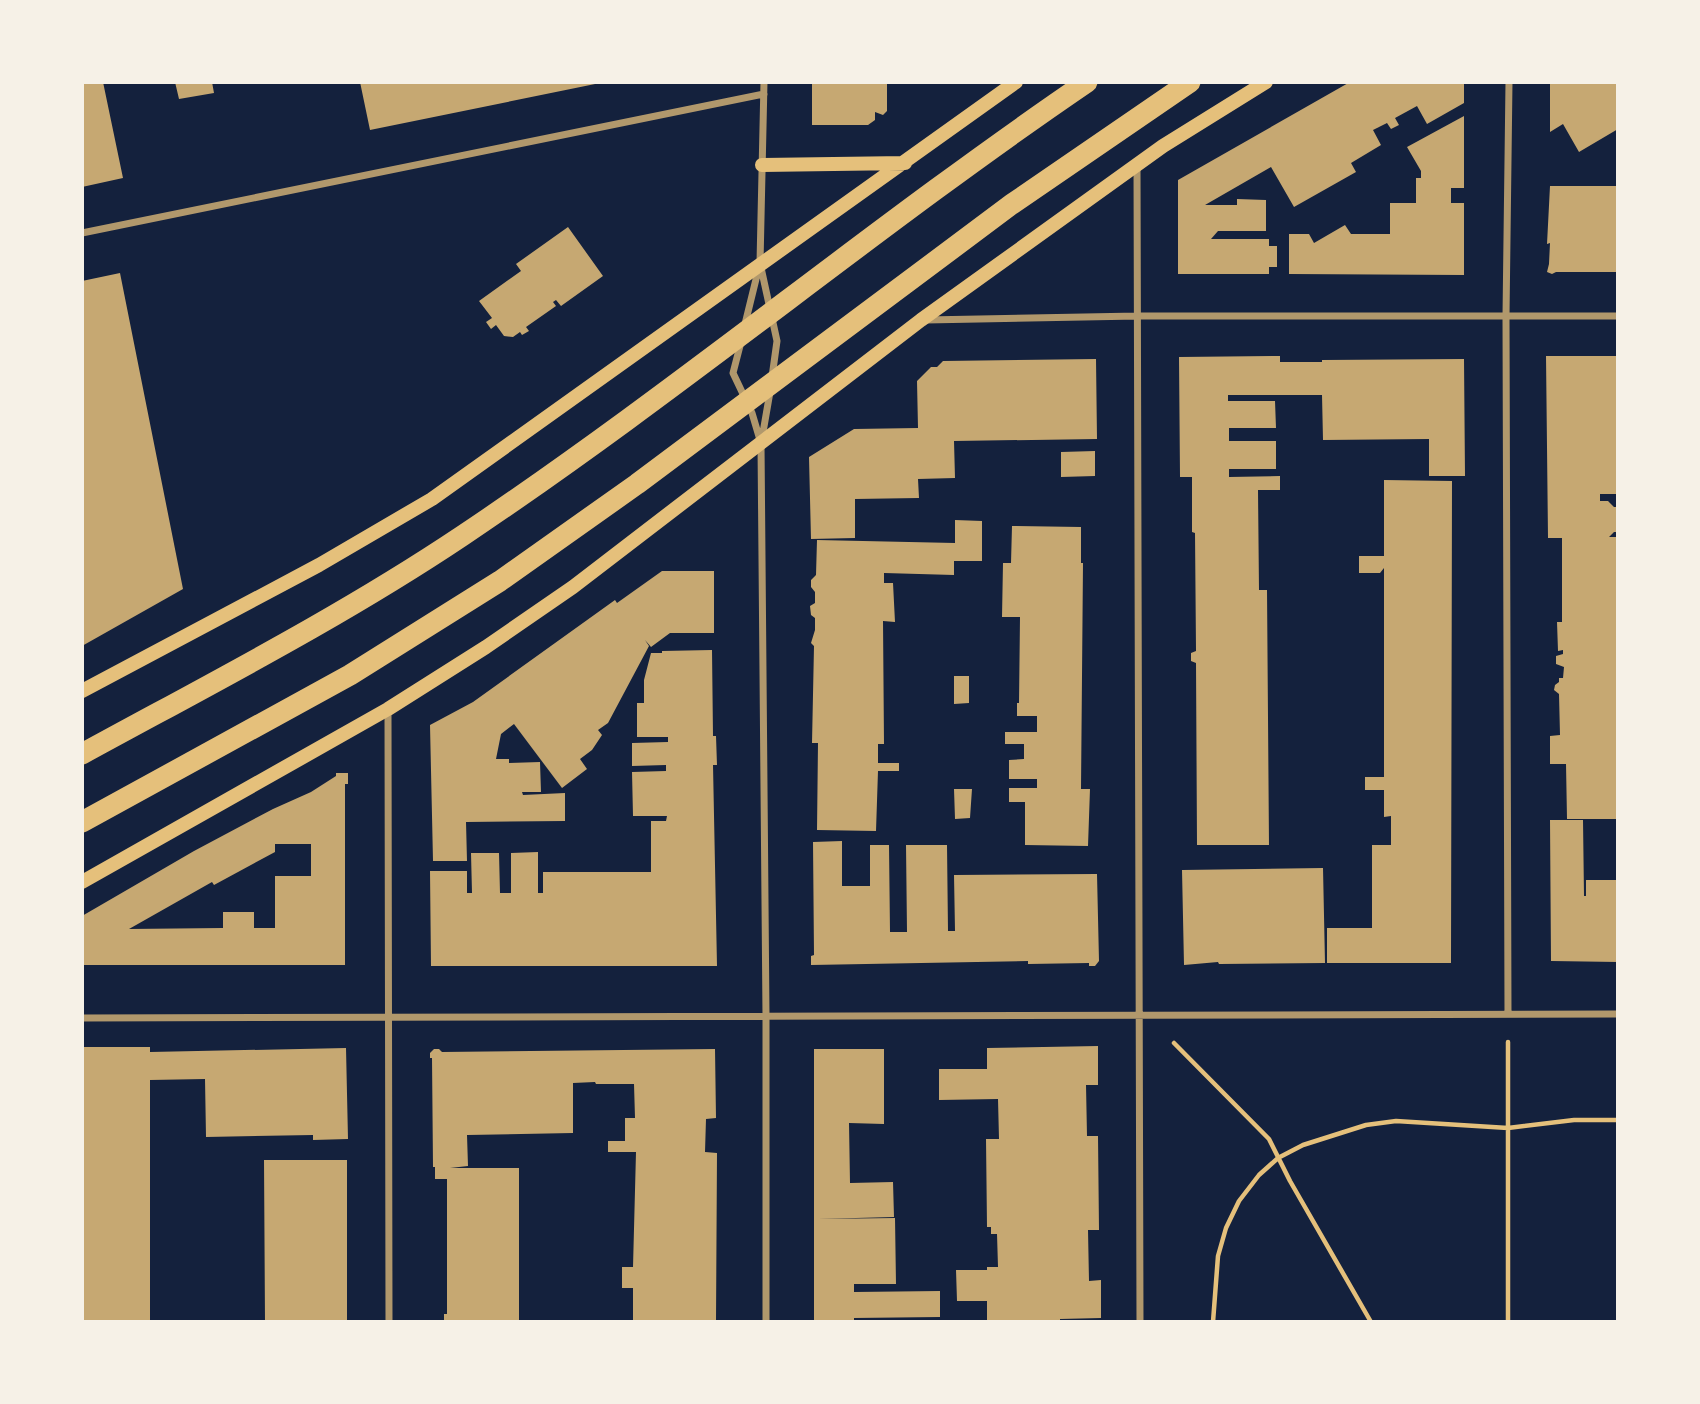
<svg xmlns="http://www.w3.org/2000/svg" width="1700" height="1404" font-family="Arial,sans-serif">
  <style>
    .building { fill: #c6a872; fill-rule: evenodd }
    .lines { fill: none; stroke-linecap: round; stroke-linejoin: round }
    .path { stroke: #e5c07b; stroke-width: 4.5 }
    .minor { stroke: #b1986c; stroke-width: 7 }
    .secondary { stroke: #e5c07b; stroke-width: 14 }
    .motorway { stroke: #e5c07b; stroke-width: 21 }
  </style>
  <rect width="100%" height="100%" fill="#14213d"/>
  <path class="building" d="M 82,82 L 103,82 L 123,178 L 82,187 Z
    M 175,82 L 212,82 L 214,93 L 179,99 Z
    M 360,82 L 600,82 L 600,83 L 370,130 Z
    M 812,82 L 887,82 L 887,111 L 883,115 L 875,112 L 875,120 L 868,125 L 812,125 Z
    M 1350,82 L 1464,82 L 1464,103 L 1427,124 L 1417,106 L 1395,118 L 1399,125 L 1391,129 L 1387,123 L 1373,130 L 1381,145 L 1351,163 L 1356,172 L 1294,207 L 1271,167 L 1205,205 L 1237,205 L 1237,199 L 1266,200 L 1266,231 L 1218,231 L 1211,239 L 1269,239 L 1269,246 L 1277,246 L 1277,267 L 1269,267 L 1269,274 L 1178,274 L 1178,180 Z
    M 1550,82 L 1618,82 L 1618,129 L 1579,152 L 1563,124 L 1550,132 Z
    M 1464,116 L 1464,188 L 1451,188 L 1451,203 L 1464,203 L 1464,275 L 1289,274 L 1289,234 L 1309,234 L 1314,243 L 1345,225 L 1351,234 L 1390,234 L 1390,203 L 1416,203 L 1416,178 L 1421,178 L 1421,171 L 1407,147 Z
    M 1550,186 L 1618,186 L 1618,272 L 1556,272 L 1552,274 L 1547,272 L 1549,264 L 1550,243 L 1547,244 Z
    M 568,227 L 603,276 L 561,306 L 556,300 L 553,302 L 556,306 L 526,327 L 529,331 L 522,335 L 520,332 L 513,337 L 504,336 L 496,325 L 491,329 L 486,322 L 492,318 L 479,301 L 521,271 L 516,264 Z
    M 120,273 L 183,589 L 82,646 L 82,281 Z
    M 1280,356 L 1280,362 L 1322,362 L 1322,360 L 1464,359 L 1465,476 L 1429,476 L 1429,439 L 1323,440 L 1322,395 L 1228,395 L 1228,401 L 1275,401 L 1276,428 L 1229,428 L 1229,441 L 1276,441 L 1276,469 L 1229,469 L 1229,477 L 1280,476 L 1280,490 L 1258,490 L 1259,590 L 1267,590 L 1269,845 L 1197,845 L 1196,663 L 1191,661 L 1191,653 L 1196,651 L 1195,533 L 1192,532 L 1192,477 L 1180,477 L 1179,357 Z
    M 1546,356 L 1618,356 L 1618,494 L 1600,494 L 1600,501 L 1608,501 L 1614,507 L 1618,507 L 1618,532 L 1614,532 L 1609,537 L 1618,537 L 1618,819 L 1567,819 L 1566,764 L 1550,764 L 1550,736 L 1560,735 L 1559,694 L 1554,690 L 1555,685 L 1559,682 L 1559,678 L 1563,678 L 1564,667 L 1556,664 L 1556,656 L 1563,654 L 1563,650 L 1558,651 L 1557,622 L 1562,622 L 1562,538 L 1548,538 Z
    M 1096,359 L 1097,439 L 954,441 L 955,478 L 918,479 L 919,498 L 855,499 L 855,538 L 811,539 L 809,457 L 854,429 L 918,428 L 917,381 L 931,367 L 937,367 L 943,361 Z
    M 1095,451 L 1095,476 L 1061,477 L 1061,452 Z
    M 1384,480 L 1452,481 L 1451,963 L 1327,963 L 1327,928 L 1372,928 L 1372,845 L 1391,845 L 1391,816 L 1384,817 L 1384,790 L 1365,790 L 1365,777 L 1384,777 L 1384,568 L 1380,573 L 1359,573 L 1359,556 L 1384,556 Z
    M 955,520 L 982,521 L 982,561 L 954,561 L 954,575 L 884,573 L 884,583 L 893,583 L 895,622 L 883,621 L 884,744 L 878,744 L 878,763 L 899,763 L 899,771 L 878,771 L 876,831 L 817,830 L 818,743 L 812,743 L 814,646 L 811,643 L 815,630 L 815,618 L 811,615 L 810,606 L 815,603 L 815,592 L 811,587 L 811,580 L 816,575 L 817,540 L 955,543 Z
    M 1012,526 L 1081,527 L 1081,563 L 1083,563 L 1081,789 L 1090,789 L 1088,846 L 1025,845 L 1025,802 L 1009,802 L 1009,788 L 1037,788 L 1037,779 L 1009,779 L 1009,760 L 1024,759 L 1024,744 L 1005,744 L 1005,732 L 1037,732 L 1037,716 L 1017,716 L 1017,703 L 1019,703 L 1020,617 L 1002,617 L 1003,563 L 1011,563 Z
    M 662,571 L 714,571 L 714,633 L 670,633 L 651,647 L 645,640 L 649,646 L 608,723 L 598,730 L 602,735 L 592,750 L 580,759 L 587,769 L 562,788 L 514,724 L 501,734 L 496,759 L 509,759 L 509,763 L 540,762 L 541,792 L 522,792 L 523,795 L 565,793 L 565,821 L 466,822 L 467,861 L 433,861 L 430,725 L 473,702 L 615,600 L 617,603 Z
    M 712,650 L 713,736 L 716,736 L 717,765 L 713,765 L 717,966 L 431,966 L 430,871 L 467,871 L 467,893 L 472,893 L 471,853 L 499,853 L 500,893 L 511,893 L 511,853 L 538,852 L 538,893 L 543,893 L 543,872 L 651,872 L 651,821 L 666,821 L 667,816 L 633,816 L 632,772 L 666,771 L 666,765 L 632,766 L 632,743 L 668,742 L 668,737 L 637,737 L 637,703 L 644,703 L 644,680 L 651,653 L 662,653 L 662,651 Z
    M 954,676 L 969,676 L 969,703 L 954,704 Z
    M 336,773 L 348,773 L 348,784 L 345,784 L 345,965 L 82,965 L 82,916 L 194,851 L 273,809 L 311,792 L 336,776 ZM 275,844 L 311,844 L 311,876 L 275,876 L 275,928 L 254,928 L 254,912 L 223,912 L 223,928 L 129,929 L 212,882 L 214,885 L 275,852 Z
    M 954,789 L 972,789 L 970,818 L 955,819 Z
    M 1550,820 L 1583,820 L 1584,896 L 1586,896 L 1586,880 L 1618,880 L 1618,962 L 1551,961 Z
    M 842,841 L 842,886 L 870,886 L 870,845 L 889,845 L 890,932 L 907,932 L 906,845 L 947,845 L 948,931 L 955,931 L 954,875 L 1097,874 L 1099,961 L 1095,966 L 1089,966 L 1089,963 L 1028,964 L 1028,961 L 811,965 L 811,956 L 814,955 L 813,842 Z
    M 1323,868 L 1325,963 L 1219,964 L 1218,962 L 1184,965 L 1182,870 Z
    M 1098,1046 L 1098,1085 L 1086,1085 L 1087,1136 L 1098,1136 L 1099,1230 L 1088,1230 L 1089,1281 L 1101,1280 L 1101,1318 L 1060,1319 L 1060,1322 L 987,1320 L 987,1301 L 957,1301 L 956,1270 L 987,1270 L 987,1267 L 998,1267 L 997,1234 L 991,1234 L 991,1227 L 987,1227 L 986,1139 L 999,1139 L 998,1099 L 939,1100 L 939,1069 L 987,1069 L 987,1048 Z
    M 82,1047 L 150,1047 L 150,1052 L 346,1048 L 348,1139 L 313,1140 L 313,1135 L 206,1137 L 205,1079 L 150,1080 L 150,1322 L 82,1322 Z
    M 434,1049 L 439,1049 L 442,1052 L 715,1049 L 716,1118 L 706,1119 L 705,1152 L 717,1153 L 716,1322 L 633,1322 L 633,1288 L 622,1288 L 622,1267 L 633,1267 L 636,1152 L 608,1152 L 608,1141 L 625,1141 L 625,1118 L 635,1118 L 634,1084 L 596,1084 L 595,1082 L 573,1083 L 573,1133 L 467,1135 L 468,1166 L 450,1168 L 519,1168 L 519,1322 L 444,1322 L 444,1314 L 447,1314 L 447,1179 L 435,1179 L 435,1167 L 433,1167 L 432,1058 L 430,1058 L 430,1053 Z
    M 814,1049 L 884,1049 L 884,1124 L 849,1123 L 850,1183 L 893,1182 L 894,1217 L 818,1219 L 895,1218 L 896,1284 L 854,1284 L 854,1292 L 940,1291 L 940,1317 L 854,1318 L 854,1322 L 814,1322 Z
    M 264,1160 L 347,1160 L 347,1322 L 265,1322 Z"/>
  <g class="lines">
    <path class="path" d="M 1508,1042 L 1508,1322
      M 1174,1043 L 1269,1139 L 1290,1181 L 1371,1322
      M 1213,1322 L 1218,1256 L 1226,1228 L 1239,1201 L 1259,1175 L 1278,1158 L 1303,1145 L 1366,1125 L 1396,1121 L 1508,1128 L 1574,1120 L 1618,1120"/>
    <path class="minor" d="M 764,82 L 760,263 L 777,341 L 772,377
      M 1137,165 L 1140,1322
      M 82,233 L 764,94
      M 926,320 L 1138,316 L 1618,316
      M 745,324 L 759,267
      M 741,342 L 733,373 L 752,413 L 760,440
      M 388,710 L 389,1322
      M 1508,1014 L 1506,316 L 1509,82
      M 82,1018 L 1618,1014
      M 766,1322 L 766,1016 L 761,444 L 770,392"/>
    <path class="secondary" d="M 762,165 L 905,163
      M 82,691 L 319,565 L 432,499 L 1016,82
      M 82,882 L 388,709 L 486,647 L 573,587 L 921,320 L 1163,146 L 1266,82"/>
    <path class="motorway" d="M 82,754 C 210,684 341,617 462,536 C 676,393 874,227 1087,82
      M 82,822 L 350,675 L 500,581 L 637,484 L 1012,204 L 1190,82"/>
  </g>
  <rect width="1700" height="1404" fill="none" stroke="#f6f1e7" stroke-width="168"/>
</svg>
